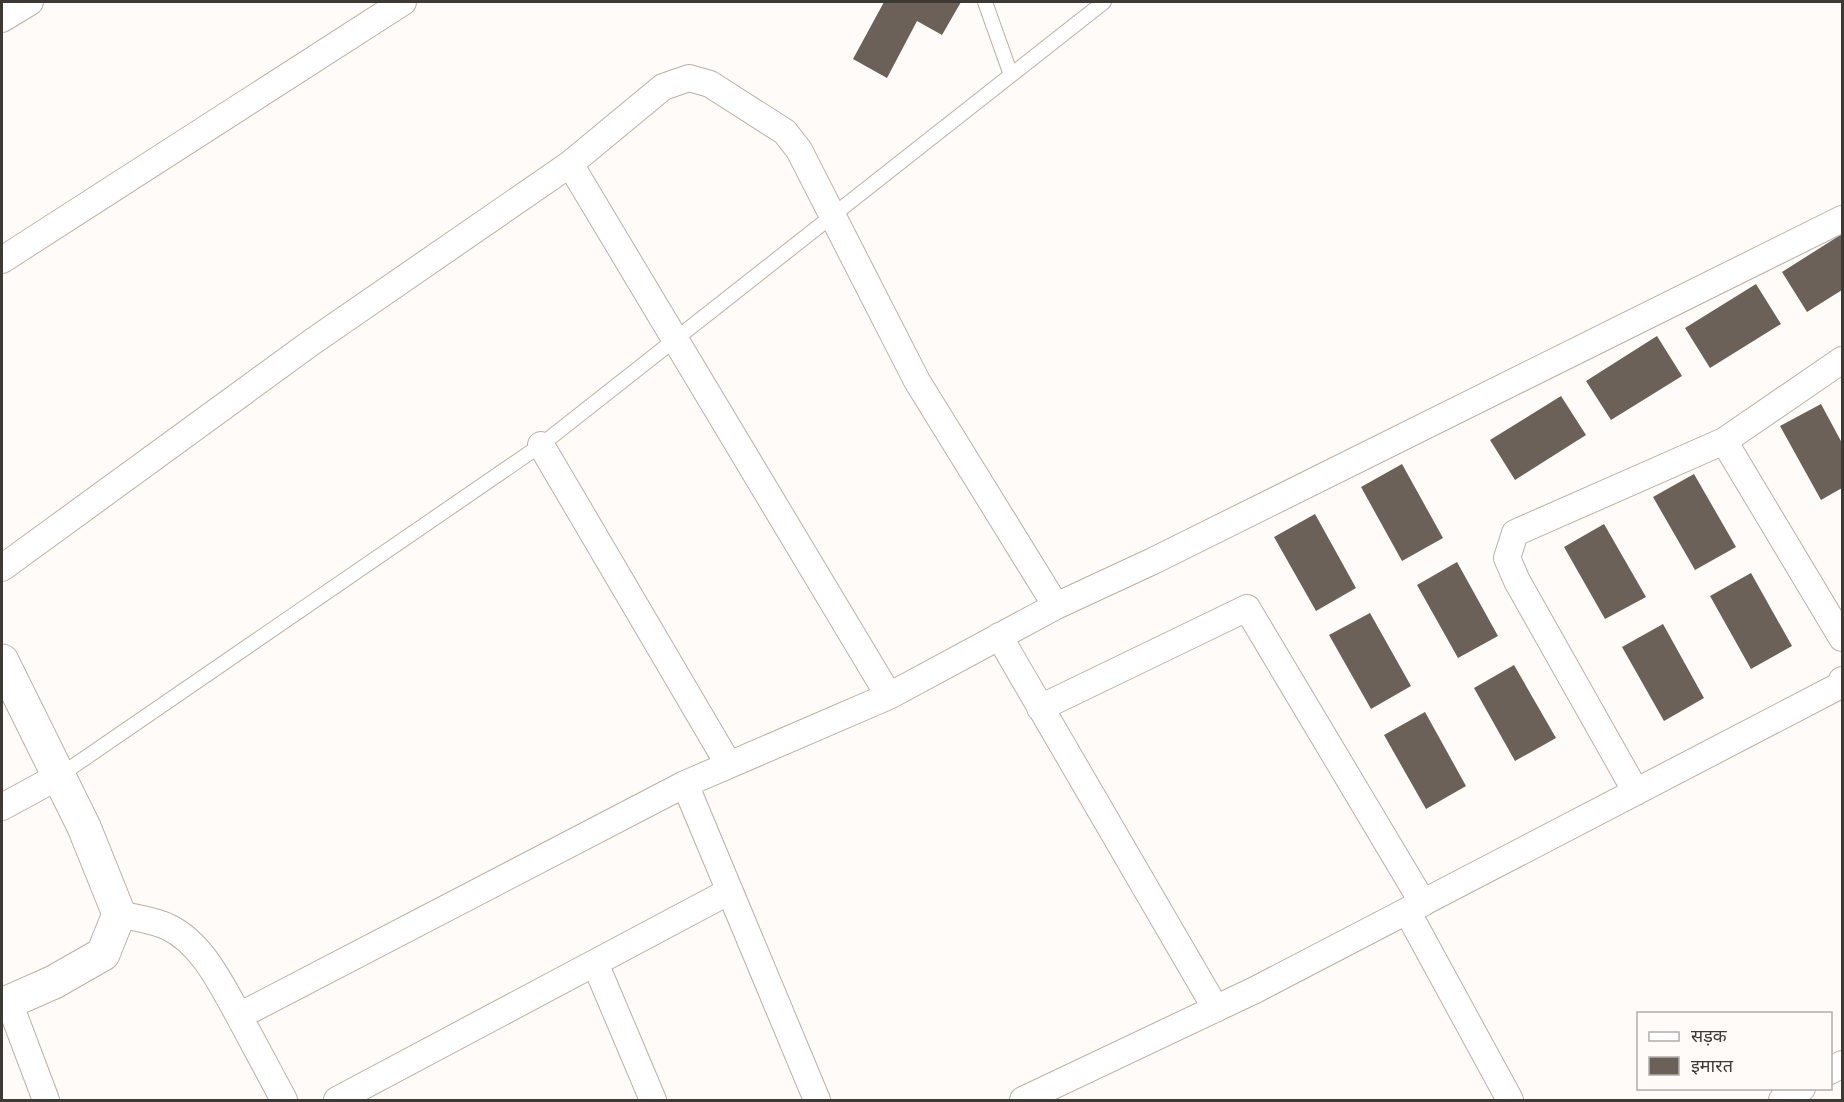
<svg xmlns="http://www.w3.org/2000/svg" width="1844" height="1102" font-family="'Alegreya Sans','Noto Sans Devanagari',sans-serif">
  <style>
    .building { fill: #6b6158 }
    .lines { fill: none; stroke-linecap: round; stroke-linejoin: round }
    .lane-casing { stroke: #bbb0a6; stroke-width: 16 }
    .street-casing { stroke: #bbb0a6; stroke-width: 28 }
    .secondary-casing { stroke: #bbb0a6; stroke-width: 35 }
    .lane { stroke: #fff; stroke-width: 14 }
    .street { stroke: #fff; stroke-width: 26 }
    .secondary { stroke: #fff; stroke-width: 33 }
  </style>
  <rect width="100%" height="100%" fill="#fefbf9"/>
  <path class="building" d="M 884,2 L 961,2 L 942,35 L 917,21 L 887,78 L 853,59 Z
    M 1842,234 L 1842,290 L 1807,312 L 1782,272 Z
    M 1756,284 L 1781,324 L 1710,368 L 1685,328 Z
    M 1657,336 L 1682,376 L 1611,420 L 1586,381 Z
    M 1561,396 L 1586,435 L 1515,480 L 1490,440 Z
    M 1821,404 L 1842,443 L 1842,488 L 1821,500 L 1780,426 Z
    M 1402,464 L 1443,538 L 1402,561 L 1361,487 Z
    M 1694,474 L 1736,547 L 1695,570 L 1653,497 Z
    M 1315,514 L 1356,588 L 1316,611 L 1274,537 Z
    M 1604,524 L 1646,597 L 1605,619 L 1564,547 Z
    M 1457,562 L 1498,636 L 1458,658 L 1417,585 Z
    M 1751,573 L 1792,646 L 1751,669 L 1710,596 Z
    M 1370,613 L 1411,686 L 1371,709 L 1329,635 Z
    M 1663,624 L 1704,698 L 1664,721 L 1622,647 Z
    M 1514,665 L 1556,738 L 1515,761 L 1474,688 Z
    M 1425,712 L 1466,786 L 1426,809 L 1384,735 Z"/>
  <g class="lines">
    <g class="lane-casing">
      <path id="lane" d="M 985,2 L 1011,75
        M 59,776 L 541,445 L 1104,2"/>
    </g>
    <g class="street-casing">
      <path id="street" d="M 2,19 L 30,2
        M 570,164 L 889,696
        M 2,260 L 403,2
        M 1724,441 L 1842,638
        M 541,445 L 729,765
        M 2,568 L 312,342 L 570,164 L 663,87 L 689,78 L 710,84 L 785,132 L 799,150 L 917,381 L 1056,606
        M 999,636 L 1216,1009
        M 1040,708 L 1247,608 L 1423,903
        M 1636,792 L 1517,581 L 1507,558 L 1515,533 L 1724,441 L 1842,360
        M 2,807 L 59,776
        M 1407,911 L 1510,1100
        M 119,914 C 135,918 154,920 168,927 C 202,943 221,984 239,1016
        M 595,963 L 653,1100
        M 9,1002 L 46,1100
        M 1830,1071 L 1842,1064
        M 284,1100 L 239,1016 L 685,784
        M 337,1100 L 728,892
        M 817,1100 L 685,784 L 889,696 L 1056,606 L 1153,561 L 1842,219
        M 1023,1100 L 1255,990 L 1839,686 L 1842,680
        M 1782,1100 L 1802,1088"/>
    </g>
    <g class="secondary-casing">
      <path id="secondary" d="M 2,661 L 84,827 L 119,914 L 103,954 L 54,982 L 2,1005"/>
    </g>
    <use href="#lane" class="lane"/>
    <use href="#street" class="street"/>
    <use href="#secondary" class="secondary"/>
  </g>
  <rect width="1844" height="1102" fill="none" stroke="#3d3935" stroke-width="6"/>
  <rect x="1637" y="1012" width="195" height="78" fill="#fefbf9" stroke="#b1adab" stroke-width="1.5"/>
  <rect x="1649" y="1032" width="30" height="9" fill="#ffffff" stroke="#b1adab" stroke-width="1.5"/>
  <text x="1691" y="1042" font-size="18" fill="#3d3935">सड़क</text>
  <rect x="1649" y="1057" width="30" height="18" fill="#6b6158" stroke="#b1adab" stroke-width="1.5"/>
  <text x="1691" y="1072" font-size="18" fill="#3d3935">इमारत</text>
</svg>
